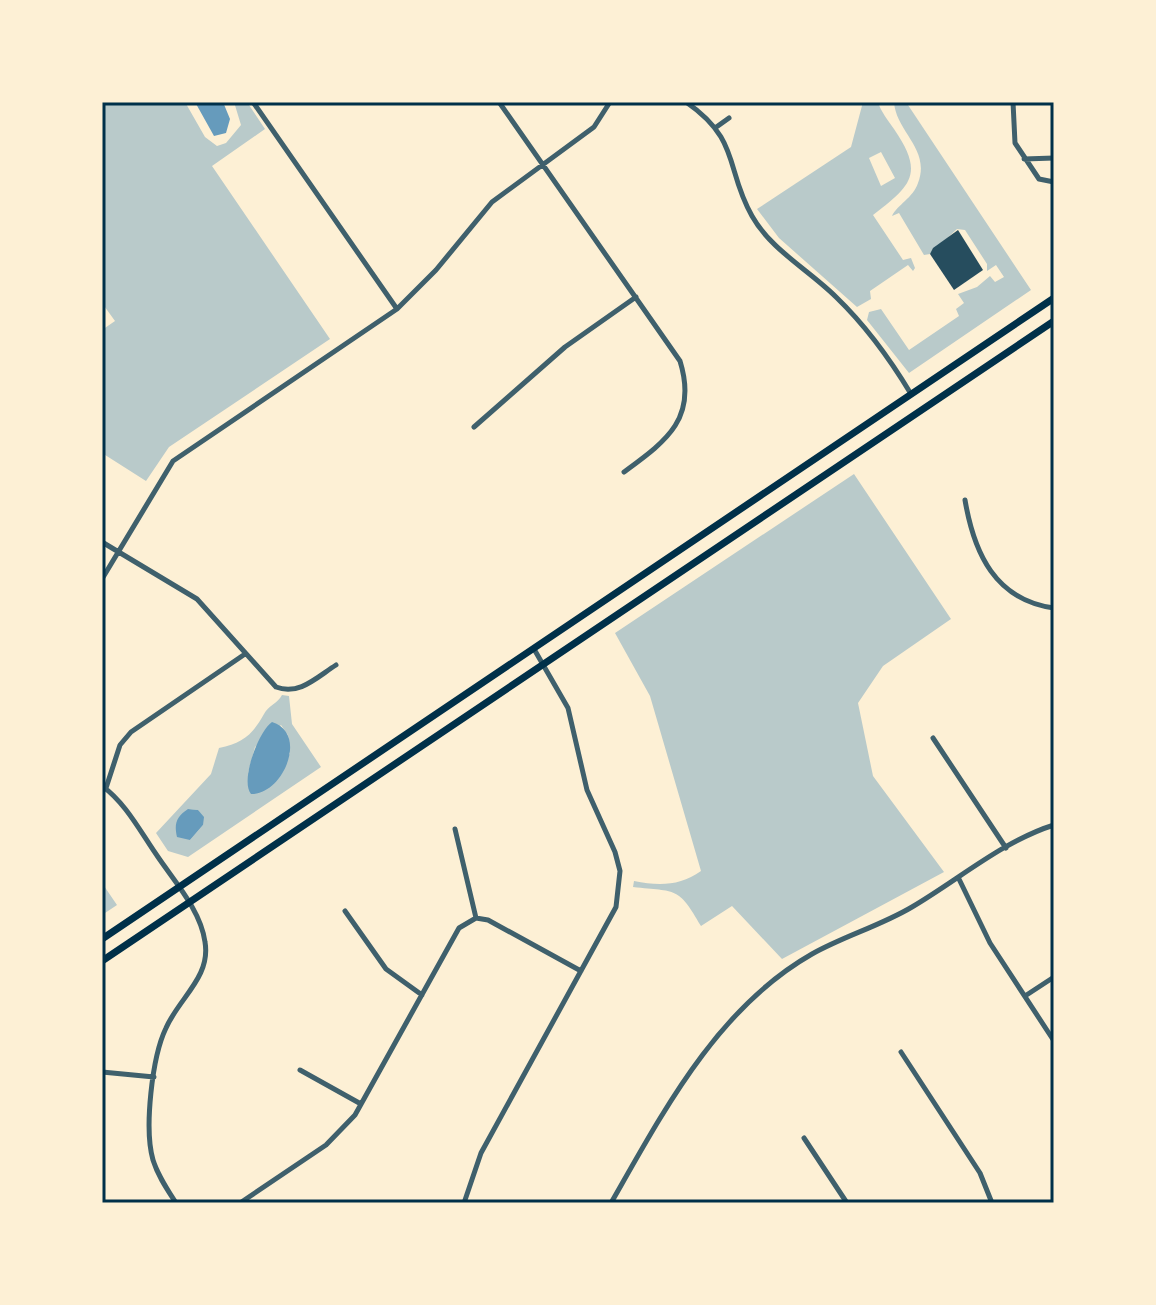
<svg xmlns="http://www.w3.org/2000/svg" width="1156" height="1305" font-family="Overpass,sans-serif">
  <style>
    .green { fill: #b9caca; fill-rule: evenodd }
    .water { fill: #669bbc }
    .building { fill: #264d5e }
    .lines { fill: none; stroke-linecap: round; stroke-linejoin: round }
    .minor { stroke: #3f606c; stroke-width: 5 }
    .secondary { stroke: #003049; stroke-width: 7 }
    .neatline { fill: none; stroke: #003049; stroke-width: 3 }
  </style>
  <rect width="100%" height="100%" fill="#fdf0d5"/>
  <path class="green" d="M 110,102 L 185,102 L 205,137 L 217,146 L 226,143 L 241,125 L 234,102 L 247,102 L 265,129 L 212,166 L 330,339 L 169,447 L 146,481 L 102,453 L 102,330 L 115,321 L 102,303 L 102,106 Z
    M 863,102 L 878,102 C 881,112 888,120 894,129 C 925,174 911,186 873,215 L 903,260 L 911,258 L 915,268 L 913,271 L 908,265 L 870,291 L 871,299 L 857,307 L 779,238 L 757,209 L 851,147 ZM 881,152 L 895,178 L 881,186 L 869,158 Z
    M 894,102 L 906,102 L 1031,290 L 909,373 L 867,320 L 869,312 L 881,309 L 909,350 L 959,316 L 956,309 L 964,303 L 958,294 L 977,287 L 990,276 L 995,282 L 1004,277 L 996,265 L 987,271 L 987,264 L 965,230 L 957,229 L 930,254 L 924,255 L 899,213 L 892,216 C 897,205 913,198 918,183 C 931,149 896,132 894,102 Z
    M 854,474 L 951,619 L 883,666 L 858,703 L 873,776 L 944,872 L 782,959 L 732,906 L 701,926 C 678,886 677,892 633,887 L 634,881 C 659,886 680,886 701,871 L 650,696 L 615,633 Z
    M 282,695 L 289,696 L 292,724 L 321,767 L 188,857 L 168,851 L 156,833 L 211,774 L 219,748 C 243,743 253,734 264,714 C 268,706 278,703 282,695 ZM 281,725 L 288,735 L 290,754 L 248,773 L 255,747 ZM 188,809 L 198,810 L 203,825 L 190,840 Z
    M 102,883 L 117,905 L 102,915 Z"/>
  <path class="water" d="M 195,102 L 223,102 L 230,119 L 226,133 L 214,136 Z
    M 272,722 C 309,733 283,795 251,794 C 240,781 258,732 272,722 Z
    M 188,809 L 198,810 L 204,817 L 203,825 L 190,840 L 177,837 C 174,824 176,817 188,809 Z"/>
  <path class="building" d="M 958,230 L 983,270 L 954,290 L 930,254 L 933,248 Z"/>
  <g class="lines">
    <path class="minor" d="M 253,102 L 397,309
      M 499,102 L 680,361 C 698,419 666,441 624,472
      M 686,102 C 741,140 725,169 752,216 C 771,250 809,270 836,297 C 865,325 890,359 911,394
      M 1013,102 L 1015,143 L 1039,179 L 1054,182
      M 715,128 L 729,118
      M 1024,159 L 1054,158
      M 474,427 L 565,347 L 636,297
      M 965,500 C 974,553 995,600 1054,608
      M 102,542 L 197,599 L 276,687 C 299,696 317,677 336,665
      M 102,579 L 173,461 L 397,309 L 436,270 L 492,202 L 594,127 L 610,102
      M 933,738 L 1006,848
      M 102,786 C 126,803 141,833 158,857 C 175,882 201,911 205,942 C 211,977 179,998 166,1028 C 152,1057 144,1129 153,1160 C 158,1176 167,1189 176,1203
      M 106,788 L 120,745 L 131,732 L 245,654
      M 455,829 L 476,918
      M 959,879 L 990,943 L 1054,1041
      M 345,911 L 386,969 L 422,995
      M 1025,996 L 1054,977
      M 901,1052 L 980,1173 L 992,1203
      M 300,1070 L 361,1104
      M 102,1072 L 154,1077
      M 804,1138 L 847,1203
      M 240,1203 L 326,1145 L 355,1115 L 459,928 L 476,918 L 488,920 L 581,971
      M 464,1203 L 481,1153 L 616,907 L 620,871 L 615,852 L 587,790 L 568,708 L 534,649
      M 611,1203 C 663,1112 717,1008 812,954 C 844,936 880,926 912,907 C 958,880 1003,841 1054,825"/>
    <path class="secondary" d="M 102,939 L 1054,298
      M 102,961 L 1054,321"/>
  </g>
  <rect width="1156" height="1305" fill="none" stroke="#fdf0d5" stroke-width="208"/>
  <rect x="104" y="104" width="948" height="1097" class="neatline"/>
</svg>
